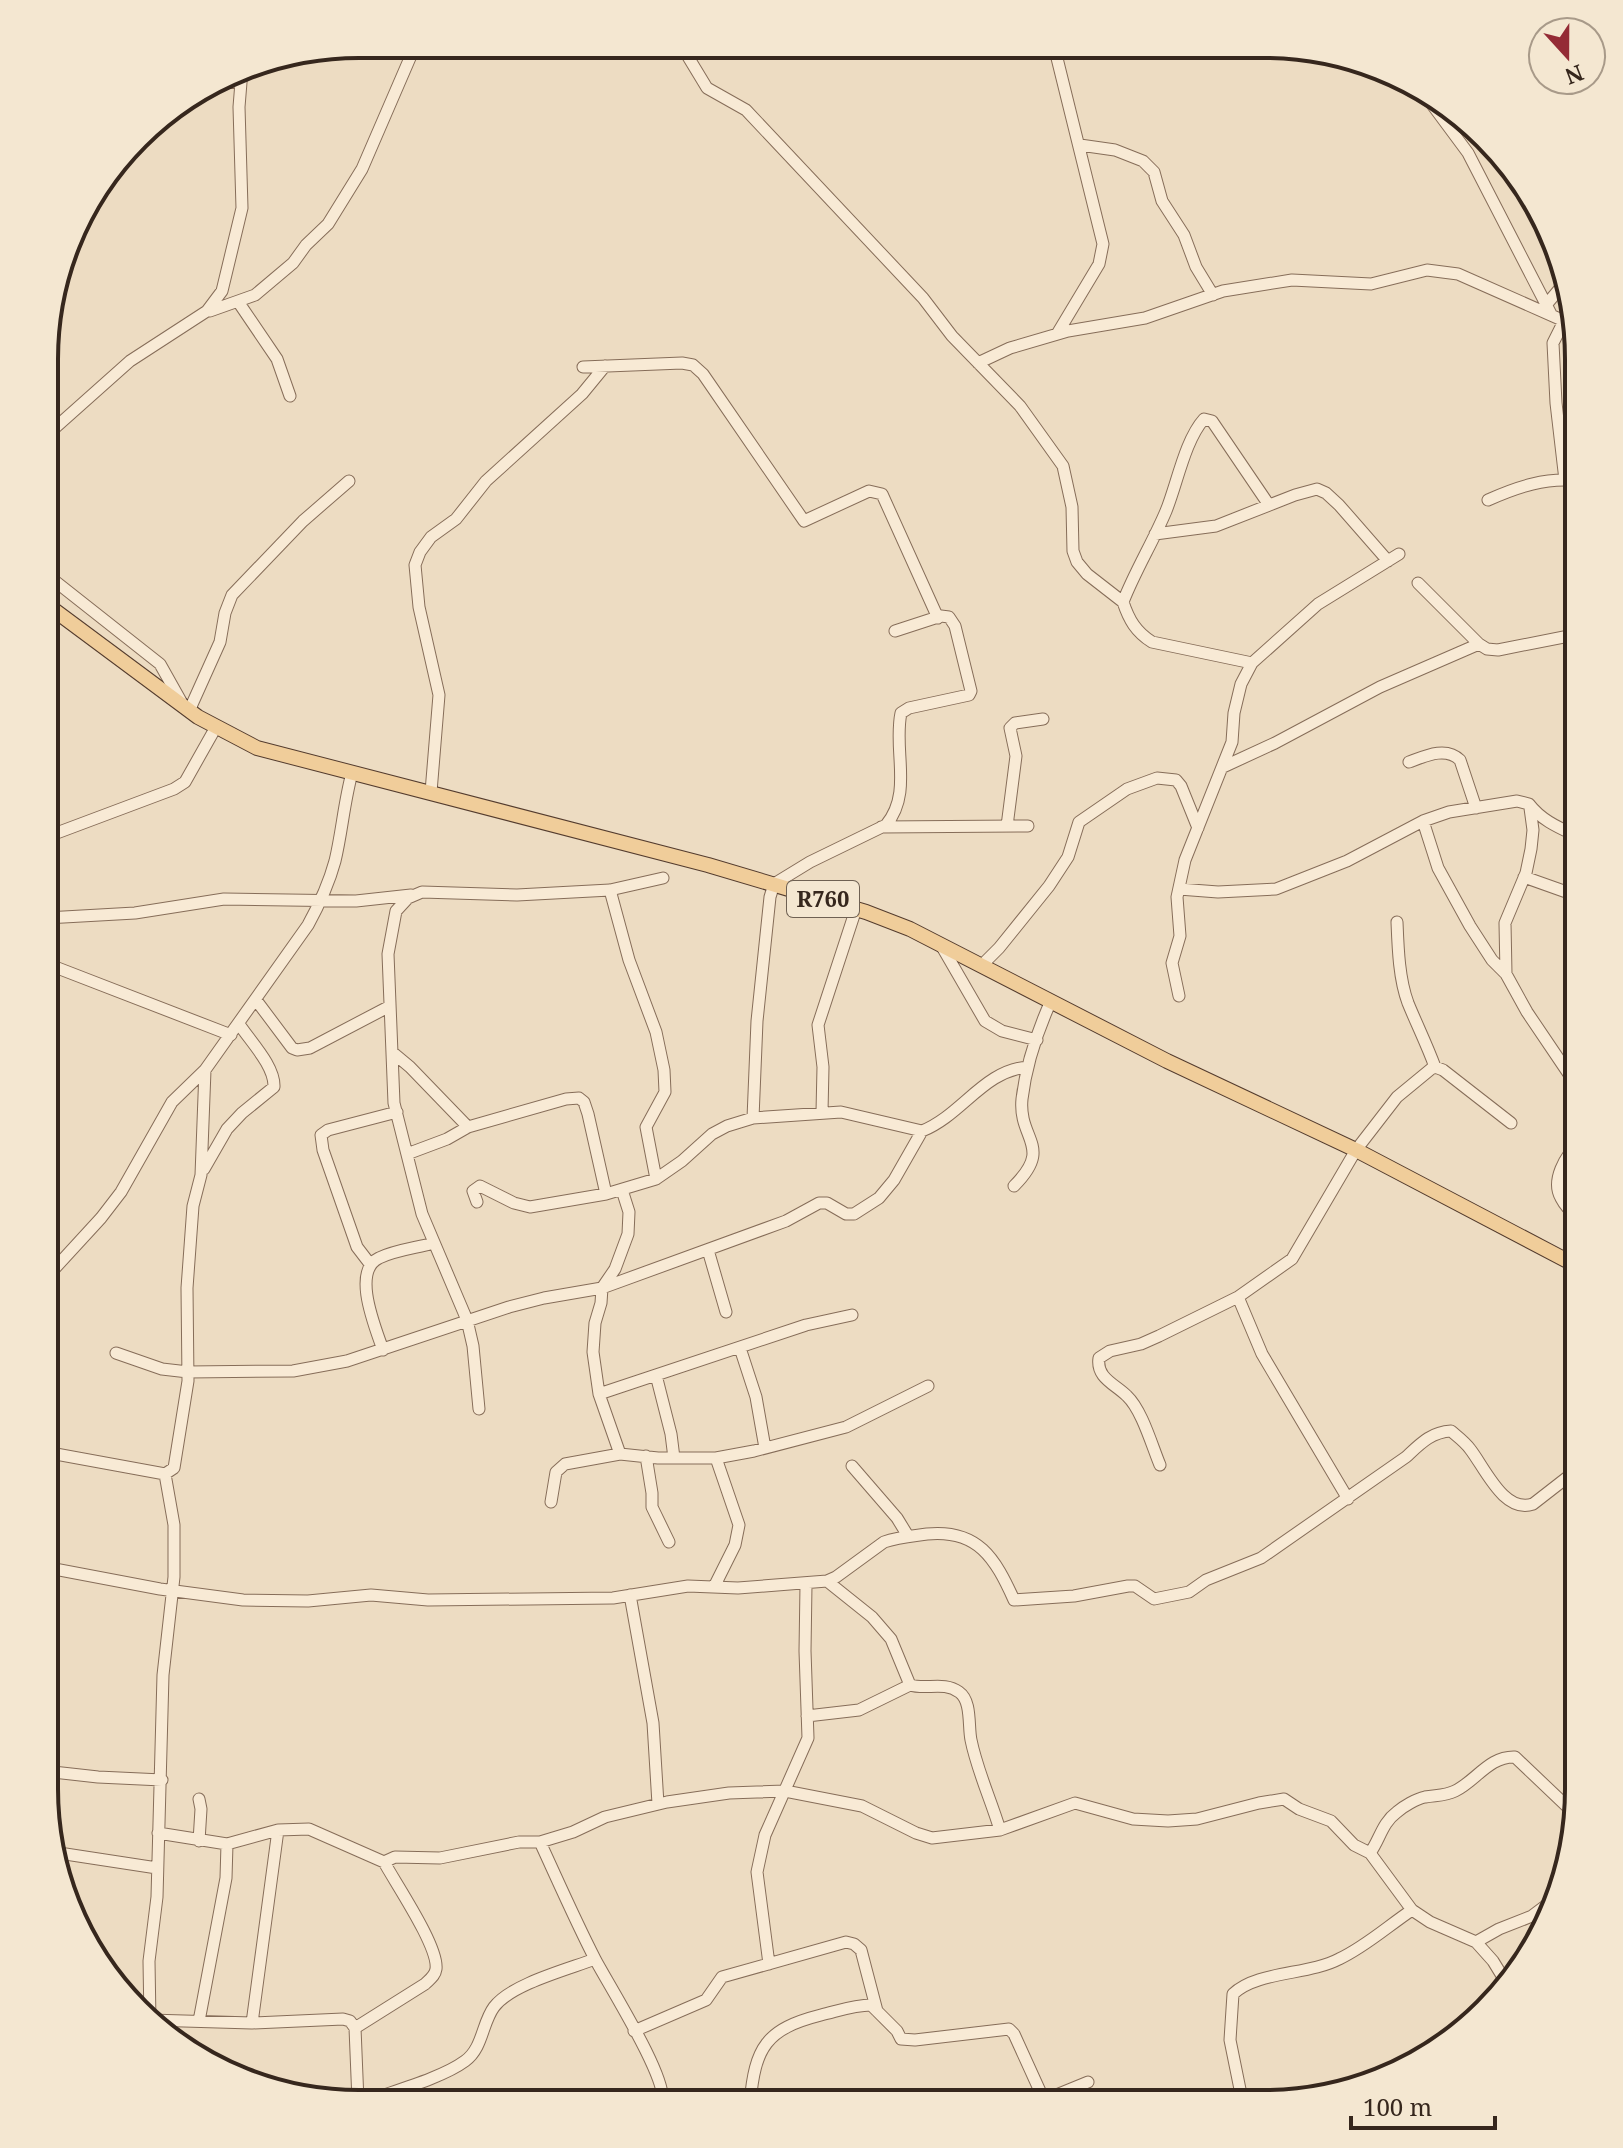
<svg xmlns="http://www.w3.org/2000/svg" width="1623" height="2148" font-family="'Noto Serif',serif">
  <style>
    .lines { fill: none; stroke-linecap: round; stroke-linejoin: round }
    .minor-casing { stroke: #866d59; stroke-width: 13 }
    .major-casing { stroke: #543c2e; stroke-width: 16 }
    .minor { stroke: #f8ead5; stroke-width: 11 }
    .major { stroke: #f0cd9a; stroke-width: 14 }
    .labels { text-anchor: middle; stroke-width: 6; stroke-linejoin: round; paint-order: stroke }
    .shield { fill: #f4e7d1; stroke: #6f6153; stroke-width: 2 }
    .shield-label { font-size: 22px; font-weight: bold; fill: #36271d }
    .rim { fill: none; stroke: #36271d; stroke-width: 4 }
  </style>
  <rect width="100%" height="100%" fill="#eddcc2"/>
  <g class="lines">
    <g class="minor-casing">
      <path id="minor" d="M 670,45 L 678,48 L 687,55 L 707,88 L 746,110 L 923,298 L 952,336 L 1020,406 L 1063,466 L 1072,507 L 1073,551 L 1077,562 L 1087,574 L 1123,602
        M 1054,46 L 1103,244 L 1099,264 L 1057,334
        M 220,83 L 241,81
        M 1422,91 L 1468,153 L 1551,314
        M 1080,145 L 1115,150 L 1143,161 L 1154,172 L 1162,201 L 1184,235 L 1196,267 L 1213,295
        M 239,303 L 277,359 L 290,396
        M 1546,305 L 1562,286
        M 210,311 L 255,295 L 293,263 L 306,245 L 328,224 L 362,169 L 416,44
        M 1564,321 L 1553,343 L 1556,403 L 1565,480
        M 978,363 L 1010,348 L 1068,331 L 1145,318 L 1223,291 L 1292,280 L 1371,284 L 1427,270 L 1458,274 L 1571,324
        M 583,367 L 682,363 L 693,365 L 703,374 L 804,521 L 869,491 L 882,494 L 938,618
        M 47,435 L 130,361 L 207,311 L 222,291 L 242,208 L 239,107 L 242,70
        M 1488,500 C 1517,487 1546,477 1579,481
        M 1155,534 L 1216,526 L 1295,495 L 1317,489 L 1326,493 L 1339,505 L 1388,561
        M 46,574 L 160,664 L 183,705
        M 1418,583 L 1479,644 L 1487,649 L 1498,650 L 1579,634
        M 46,625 L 59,614
        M 1252,663 L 1152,642 C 1136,632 1129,620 1123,602 C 1135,571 1153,542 1166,511 C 1177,484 1185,440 1204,419 L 1212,421 L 1269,505
        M 189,711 L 220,642 L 225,613 L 232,595 L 303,521 L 349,481
        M 1409,762 C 1425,756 1446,746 1460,760 L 1476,808
        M 1223,767 L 1275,743 L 1380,687 L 1479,644
        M 431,792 L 439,695 L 419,607 L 415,565 L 420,552 L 431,537 L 456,519 L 486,481 L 582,394 L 605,366
        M 1423,821 L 1438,868 L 1470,926 L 1492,960 L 1506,974 L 1527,1012 L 1579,1089
        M 1007,826 L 1016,756 L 1010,728 L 1015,723 L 1043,719
        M 881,827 L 1028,826
        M 46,837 L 174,789 L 185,782 L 216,727
        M 1524,877 L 1572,894 L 1577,899 L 1579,948
        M 1179,889 L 1218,892 L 1276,889 L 1347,861 L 1423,821 L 1449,812 L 1517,801 L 1529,804 C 1542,821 1560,828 1579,837
        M 610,890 L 629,960 L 656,1032 L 664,1070 L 665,1092 L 646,1127 L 656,1179
        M 46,918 L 135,913 L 224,899 L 356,901 L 411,895
        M 1397,922 C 1398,948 1399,979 1408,1003 C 1417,1025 1427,1045 1435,1067
        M 941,945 L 985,1021 L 1002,1031 L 1037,1040
        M 46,954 L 48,962 L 55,967 L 231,1035
        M 982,965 L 999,948 L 1049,886 L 1068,857 L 1079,822 L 1127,789 L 1157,778 L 1176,780 L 1181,786 L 1198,828
        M 1506,974 L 1505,923 L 1526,873 L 1531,849 L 1533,830 L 1530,808
        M 1179,996 L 1172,963 L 1180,936 L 1177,897 L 1185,860 L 1232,742 L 1234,713 L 1241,684 L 1252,663 L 1318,604 L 1399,554
        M 256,1000 L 292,1048 L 297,1050 L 310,1048 L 390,1006
        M 392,1052 L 410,1067 L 468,1127
        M 822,1112 L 823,1067 L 818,1025 L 856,909
        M 753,1118 L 757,1021 L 770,897 L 774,884 L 810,862 L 886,825 C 913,793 893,750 901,713 L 909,708 L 969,695 L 971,691 L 955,626 L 949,617 L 941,616 L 895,631
        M 407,1154 L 447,1139 L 468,1127 L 566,1099 L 579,1098 L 584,1102 L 588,1114 L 606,1194
        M 204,1169 L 227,1129 L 242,1113 L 274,1087 C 275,1066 250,1041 239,1024
        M 1014,1186 C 1054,1146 1018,1140 1022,1099 C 1026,1066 1037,1032 1051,1001
        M 477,1202 L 473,1191 L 480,1186 L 514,1203 L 530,1207 L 606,1194 L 656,1179 L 682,1161 L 712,1134 L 727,1126 L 753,1118 L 841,1112 L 922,1131 C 962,1115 984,1070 1028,1067
        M 1579,1219 C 1572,1213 1565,1206 1561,1198 C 1551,1181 1565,1155 1579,1144
        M 708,1250 L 726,1312
        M 370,1264 L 357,1247 L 323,1150 L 321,1135 L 328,1130 L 397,1112
        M 45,1279 L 101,1218 L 121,1192 L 172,1102 L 205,1070 L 308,925 C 319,905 329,883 335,861 C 342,832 344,802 352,773
        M 1238,1297 L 1262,1354 L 1348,1499
        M 740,1348 L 756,1397 L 765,1448
        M 383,1350 C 376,1329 351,1271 379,1258 C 395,1250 416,1248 434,1243
        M 116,1353 L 162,1369 L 188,1372 L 293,1371 L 347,1361 L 509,1307 L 544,1298 L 602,1288 L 786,1221 L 819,1203 L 827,1203 L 846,1214 L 854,1214 L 879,1198 L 894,1180 L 922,1131
        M 656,1375 L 671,1434 L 674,1458
        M 599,1394 L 806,1325 L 852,1315
        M 479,1409 L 473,1346 L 467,1320 L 422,1214 L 394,1103 L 388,954 L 396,911 L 408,898 L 422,892 L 517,895 L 610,890 L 663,878
        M 45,1452 L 165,1474 L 174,1468 L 188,1381 L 187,1288 L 193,1206 L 201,1175 L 205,1070
        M 620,1454 L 599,1394 L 593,1352 L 595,1323 L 601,1303 L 602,1288 L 615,1269 L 628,1234 L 629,1212 L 622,1190
        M 646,1456 L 652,1493 L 652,1507 L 669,1542
        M 716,1458 L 754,1451 L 846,1427 L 928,1386
        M 1160,1465 C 1152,1446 1142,1410 1127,1396 C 1115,1384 1096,1378 1099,1358 L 1110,1351 L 1141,1344 L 1159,1336 L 1238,1297 L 1292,1259 L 1356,1150 L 1397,1097 L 1431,1069 L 1435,1067 L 1443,1070 L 1511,1123
        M 852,1466 L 897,1518 L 908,1536
        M 551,1502 L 556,1472 L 565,1464 L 620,1454 L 658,1458 L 716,1458 L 739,1525 L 735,1545 L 714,1587
        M 44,1567 L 160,1589 L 243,1600 L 308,1601 L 371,1595 L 428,1600 L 613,1598 L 688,1586 L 738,1588 L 827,1581 L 872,1617 L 891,1639 L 910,1685 C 926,1690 944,1681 959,1692 C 972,1701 968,1726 971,1740 C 977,1770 991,1800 1000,1830
        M 827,1581 L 836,1577 L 884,1542 C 898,1537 913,1536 927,1534 C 978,1529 995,1558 1014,1600 L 1074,1596 L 1128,1586 L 1135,1586 L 1154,1599 L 1189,1592 L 1206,1580 L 1261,1558 L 1406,1457 C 1420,1444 1431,1432 1451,1431 C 1458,1437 1465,1442 1470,1449 C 1485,1468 1504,1514 1533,1504 L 1578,1469
        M 630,1595 L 653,1723 L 658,1804
        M 807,1716 L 859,1710 L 910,1685
        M 44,1771 L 98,1777 L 162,1780
        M 158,1833 L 227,1844 L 278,1830 L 309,1829 L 384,1862 L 395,1857 L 440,1858 L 519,1842 L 540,1842 L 573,1832 L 605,1817 L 667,1802 L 729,1793 L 785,1791 L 862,1806 L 916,1833 L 932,1838 L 1000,1830 L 1075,1803 L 1133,1819 L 1168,1821 L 1197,1819 L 1259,1803 L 1284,1799 L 1299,1809 L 1331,1821 L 1354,1845 L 1370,1853 L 1412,1910 L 1430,1922 L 1476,1942 L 1493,1961 L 1504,1979 L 1505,1988
        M 199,1841 L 201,1809 L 199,1799
        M 540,1842 C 558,1881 575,1920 595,1959 C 608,1984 669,2080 662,2102
        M 59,1853 L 157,1868
        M 1370,1853 C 1380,1839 1382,1823 1397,1812 C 1404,1806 1416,1799 1425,1797 C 1436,1795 1445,1796 1455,1791 C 1476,1781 1489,1756 1515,1757 L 1577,1816
        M 1476,1942 L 1499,1929 L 1532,1916 L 1548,1904 L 1557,1881 L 1566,1869
        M 769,1964 L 757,1872 L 765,1835 L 808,1738 L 805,1651 L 806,1585
        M 150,2020 L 252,2023 L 343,2019 L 350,2021 L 355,2028 L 358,2101
        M 150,2021 L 149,1961 L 157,1897 L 163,1675 L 174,1577 L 174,1525 L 165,1474
        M 199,2021 L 226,1878 L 227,1844
        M 252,2023 L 278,1830
        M 355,2028 L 425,1984 C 430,1979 435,1976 436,1969 C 439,1947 396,1884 384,1862
        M 634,2031 L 706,2000 L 722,1977 L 846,1942 L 854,1944 L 861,1950 L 877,2011
        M 751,2090 L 765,2103
        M 367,2101 C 394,2091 442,2078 465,2061 C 483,2048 482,2023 494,2007 C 511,1984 569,1969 595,1959
        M 750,2103 C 755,2047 766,2029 821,2015 C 838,2011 854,2005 871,2005 L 897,2031 L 901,2039 L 915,2040 L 1009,2029 L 1014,2034 L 1044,2100
        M 1023,2103 L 1044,2100 L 1088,2082
        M 1243,2104 L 1230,2040 L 1233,1994 C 1257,1971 1309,1975 1339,1959 C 1365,1947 1388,1926 1412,1910"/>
    </g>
    <g class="major-casing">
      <path id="major" d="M 46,604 L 198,717 L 257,748 L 708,865 L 866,912 L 910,929 L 1167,1061 L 1356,1150 L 1579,1267"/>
    </g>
    <use href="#minor" class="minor"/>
    <use href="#major" class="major"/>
  </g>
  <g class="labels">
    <rect class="shield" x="787" y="881" width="72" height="36" rx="6"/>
    <g class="shield-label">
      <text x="823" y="907">R760</text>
    </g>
  </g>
  <path d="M0 0H1623V2148H0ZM359 58H1264A301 301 0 0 1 1565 359V1789A301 301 0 0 1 1264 2090H359A301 301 0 0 1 58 1789V359A301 301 0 0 1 359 58Z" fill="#f4e7d1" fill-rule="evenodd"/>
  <path class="rim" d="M359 58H1264A301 301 0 0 1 1565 359V1789A301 301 0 0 1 1264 2090H359A301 301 0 0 1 58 1789V359A301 301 0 0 1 359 58Z"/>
  <g transform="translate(1567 56) rotate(159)"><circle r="38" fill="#f4e7d1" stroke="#a89a89" stroke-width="2"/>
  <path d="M0-6L14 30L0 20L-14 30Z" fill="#942b35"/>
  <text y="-12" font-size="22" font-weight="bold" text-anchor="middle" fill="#36271d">N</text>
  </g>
  <path d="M1351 2116v12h144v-12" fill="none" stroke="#36271d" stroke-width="4"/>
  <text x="1363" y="2116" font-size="24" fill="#36271d" stroke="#f4e7d1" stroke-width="6" paint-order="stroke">100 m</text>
</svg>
